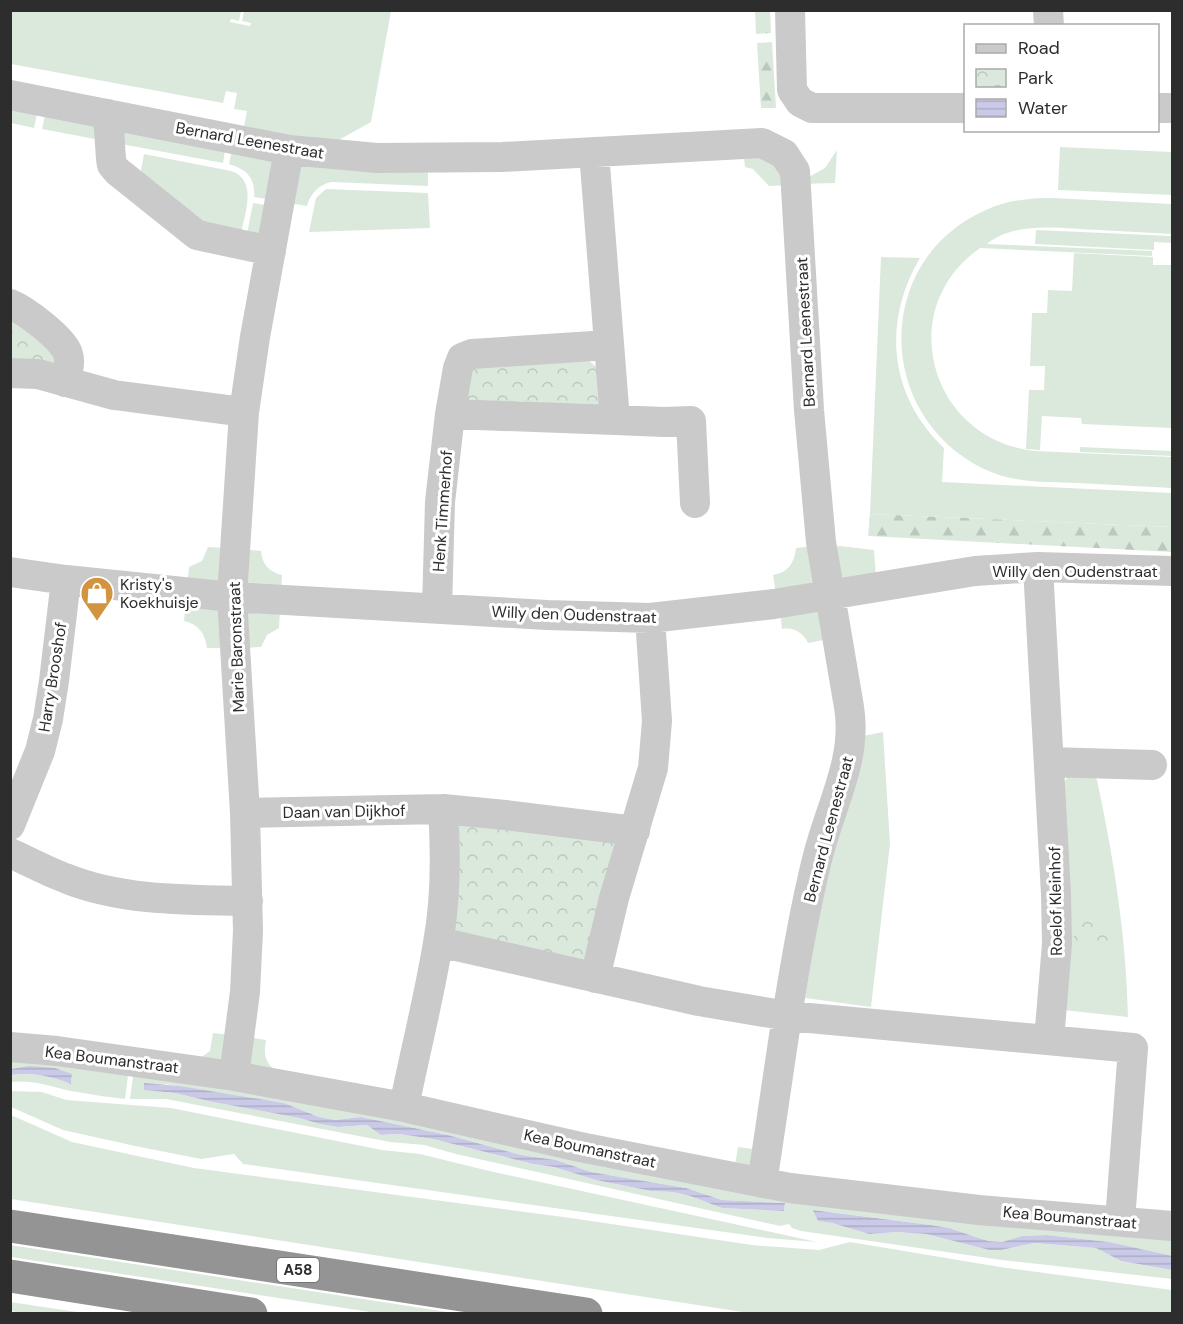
<svg xmlns="http://www.w3.org/2000/svg" width="1183" height="1324" font-family="'DM Sans',sans-serif">
  <style>
    .grass { fill: #dbe9dd; fill-rule: evenodd }
    .forest { fill: url(#forest-firs) }
    .park { fill: url(#park-crowns) }
    .water { fill: url(#water-rules) }
    .lines { fill: none; stroke-linecap: round; stroke-linejoin: round }
    .minor { stroke: #cacaca; stroke-width: 30 }
    .highway { stroke: #949494; stroke-width: 33 }
    .labels { text-anchor: middle; stroke-width: 6; stroke-linejoin: round; paint-order: stroke }
    .shield { fill: #fff; stroke: #6c6c6c; stroke-width: 1.5 }
    .shield-label { font-size: 15px; font-weight: bold; fill: #2d2d2d }
    .street-label { font-size: 16px; fill: #2d2d2d; stroke: #fff }
    .poi-label { font-size: 16px; fill: #2d2d2d; stroke: #fff; text-anchor: start }
  </style>
  <defs>
    <pattern id="forest-firs" width="22" height="20" patternUnits="userSpaceOnUse" patternTransform="scale(1.5)"><rect width="22" height="20" fill="#dbe9dd"/><path d="M5 1l3.5 6h-7zM16 11l3.5 6h-7z" fill="#bcc8be"/></pattern>
    <pattern id="park-crowns" width="20" height="18" patternUnits="userSpaceOnUse" patternTransform="scale(1.5)"><rect width="20" height="18" fill="#dbe9dd"/><path d="M2 6a3 3 0 1 1 6 0M12 15a3 3 0 1 1 6 0" fill="none" stroke="#bcc8be"/></pattern>
    <pattern id="water-rules" width="6" height="5" patternUnits="userSpaceOnUse" patternTransform="scale(1.5)"><rect width="6" height="5" fill="#cac9e7"/><path d="M0 2.5h6" fill="none" stroke="#aeadc6"/></pattern>
  </defs>
  <rect width="100%" height="100%" fill="#fff"/>
  <path class="grass" d="M 10,11 L 241,11 L 239,21 L 231,19 L 230,22 L 250,26 L 251,23 L 242,21 L 244,11 L 391,11 L 371,122 L 328,146 L 243,132 L 247,111 L 234,109 L 237,93 L 226,91 L 223,103 L 11,64 Z
    M 10,103 L 38,108 L 34,128 L 11,123 Z
    M 46,110 L 102,121 L 100,140 L 42,129 Z
    M 115,123 L 226,144 L 223,163 L 116,143 Z
    M 233,146 L 274,159 L 273,200 L 254,197 C 256,178 246,169 229,164 Z
    M 1060,147 L 1172,152 L 1172,195 L 1058,190 Z
    M 743,149 L 753,149 L 781,170 L 788,185 L 769,186 L 753,169 L 745,167 Z
    M 837,150 L 835,183 L 803,184 L 807,178 L 825,168 Z
    M 144,154 L 231,171 C 259,180 244,216 240,238 L 206,232 L 139,181 Z
    M 301,164 L 428,168 L 428,186 L 332,182 C 319,184 310,194 307,206 L 288,203 Z
    M 326,189 L 428,193 L 430,228 L 309,232 L 316,198 Z
    M 1052,198 L 1172,204 L 1172,234 C 1148,233 1123,231 1099,230 C 1064,229 1016,220 987,244 L 1152,251 L 1152,256 L 980,248 C 893,309 930,439 1034,451 L 1172,457 L 1172,488 C 1141,486 1109,485 1077,483 C 1046,482 1013,483 984,469 C 874,416 873,259 986,210 C 1007,200 1030,198 1052,198 Z
    M 253,203 L 272,206 L 267,234 L 246,239 Z
    M 1036,230 L 1172,236 L 1172,243 L 1154,242 L 1154,250 L 1035,244 Z
    M 1074,253 L 1153,257 L 1153,265 L 1172,265 L 1172,428 L 1082,424 L 1081,418 L 1042,416 L 1040,450 L 1026,449 L 1029,390 L 1044,390 L 1045,366 L 1030,366 L 1032,313 L 1047,313 L 1048,290 L 1072,291 Z
    M 881,257 L 920,258 C 882,322 889,396 944,448 L 942,482 L 1172,493 L 1172,527 L 870,514 Z
    M 1080,447 L 1172,451 L 1172,456 L 1080,452 Z
    M 814,546 L 813,585 L 776,594 L 773,575 C 789,572 794,563 796,548 Z
    M 840,546 L 874,550 L 876,578 L 843,579 L 837,574 L 830,547 Z
    M 208,547 L 227,548 L 220,582 L 187,586 L 189,567 L 202,561 Z
    M 242,549 L 261,551 C 262,564 269,572 282,575 L 281,594 L 248,590 Z
    M 186,602 L 219,609 L 226,648 L 207,648 C 205,634 199,624 184,621 Z
    M 813,607 L 822,613 L 829,639 L 808,643 C 803,633 794,627 782,629 L 780,611 Z
    M 280,609 L 279,628 L 267,635 L 261,647 L 241,648 L 248,612 Z
    M 883,732 L 890,844 L 871,1007 L 805,998 L 830,850 L 863,736 Z
    M 1070,773 L 1093,774 L 1097,780 C 1114,860 1126,935 1128,1017 L 1063,1010 L 1062,786 Z
    M 213,1033 L 231,1035 L 224,1059 L 200,1058 L 210,1051 Z
    M 248,1037 L 266,1040 C 264,1053 264,1059 273,1069 L 248,1065 Z
    M 11,1056 L 129,1068 L 125,1099 C 109,1097 93,1095 77,1092 C 54,1088 35,1079 11,1082 L 11,1075 C 33,1072 50,1076 71,1084 L 72,1075 C 52,1066 32,1066 11,1069 Z
    M 134,1069 L 423,1120 L 1172,1233 L 1172,1256 L 1167,1256 L 1109,1242 L 1047,1235 L 1022,1236 L 1002,1242 L 988,1241 L 949,1228 L 931,1225 L 814,1210 L 818,1221 L 832,1223 L 869,1234 L 897,1232 L 926,1234 L 989,1250 L 1001,1250 L 1034,1243 L 1096,1248 L 1121,1261 L 1172,1270 L 1172,1279 L 1002,1260 L 801,1231 L 792,1228 L 789,1224 L 780,1226 L 456,1154 L 424,1145 L 390,1142 L 166,1099 L 130,1099 ZM 165,1084 L 284,1103 L 319,1117 L 335,1120 L 361,1117 L 448,1135 L 521,1155 L 556,1160 L 591,1172 L 686,1188 L 722,1200 L 785,1203 L 784,1211 L 722,1208 L 690,1196 L 673,1192 L 651,1191 L 596,1180 L 554,1167 L 533,1164 L 433,1139 L 399,1134 L 381,1135 L 367,1125 L 338,1127 L 320,1124 L 299,1118 L 208,1101 L 175,1093 L 145,1090 Z
    M 11,1091 L 42,1092 L 66,1100 L 171,1108 L 382,1150 L 420,1154 L 485,1170 L 817,1242 L 767,1238 L 243,1164 L 234,1154 L 201,1159 L 135,1146 L 63,1130 L 11,1107 Z
    M 11,1115 L 72,1142 L 194,1168 L 571,1218 L 752,1245 L 819,1250 L 850,1242 L 1000,1267 L 1172,1290 L 1172,1313 L 749,1313 L 11,1199 Z
    M 738,1147 L 760,1150 L 756,1164 L 734,1171 Z
    M 10,1245 L 454,1313 L 377,1313 L 56,1264 L 11,1257 Z
    M 10,1302 L 84,1313 L 26,1314 L 11,1311 Z"/>
  <path class="forest" d="M 755,11 L 770,11 L 771,33 L 756,34 Z
    M 772,42 L 776,108 L 761,108 L 757,43 Z
    M 870,514 L 1172,527 L 1172,552 L 868,536 Z"/>
  <path class="park" d="M 10,314 L 56,347 L 58,365 L 11,366 Z
    M 588,360 L 598,368 L 600,407 L 537,404 L 520,401 L 478,408 L 463,396 L 468,367 Z
    M 460,825 L 608,837 L 617,844 L 589,961 L 462,937 L 453,930 L 455,832 Z
    M 1073,914 L 1109,914 L 1114,944 L 1074,945 Z"/>
  <path class="water" d="M 29,1066 L 55,1068 L 72,1074 L 71,1084 C 50,1076 33,1072 11,1075 L 11,1069 Z
    M 144,1083 L 180,1086 L 284,1103 L 319,1117 L 335,1120 L 361,1117 L 448,1135 L 521,1155 L 556,1160 L 591,1172 L 686,1188 L 722,1200 L 785,1203 L 784,1211 L 722,1208 L 690,1196 L 673,1192 L 651,1191 L 596,1180 L 554,1167 L 533,1164 L 433,1139 L 399,1134 L 381,1135 L 367,1125 L 338,1127 L 320,1124 L 299,1118 L 208,1101 L 175,1093 L 144,1090 Z
    M 813,1210 L 931,1225 L 949,1228 L 988,1241 L 1002,1242 L 1022,1236 L 1047,1235 L 1109,1242 L 1172,1256 L 1172,1270 L 1121,1261 L 1096,1248 L 1034,1243 L 1001,1250 L 989,1250 L 926,1234 L 897,1232 L 869,1234 L 832,1223 L 818,1221 Z"/>
  <g class="lines">
    <path class="minor" d="M 790,10 L 792,90 L 800,102 L 812,108 L 966,108
      M 1048,10 L 1049,26
      M 10,95 L 289,150 L 377,158 L 502,157 L 762,143 L 784,154 L 795,171 L 809,410 L 821,542 L 849,707 C 857,756 834,799 821,845 C 816,861 813,877 809,894 C 789,989 777,1087 762,1183
      M 1158,108 L 1172,108
      M 108,114 L 111,159 L 112,165 L 117,171 L 197,235 L 271,251
      M 10,304 C 25,310 64,339 68,354 C 71,363 67,373 65,382
      M 10,373 L 38,374 L 114,395 L 244,412
      M 450,414 L 458,368 L 462,358 L 472,354 L 608,345
      M 615,420 L 664,422 L 691,421 L 695,503
      M 1038,567 L 1056,894 L 1057,944 L 1049,1040
      M 10,572 L 66,580 L 232,597 L 547,615 L 650,618 L 774,604 L 975,571 L 1038,567 L 1172,571
      M 437,608 L 440,502 L 450,414 L 615,420 L 594,152
      M 1049,762 L 1152,765
      M 245,813 L 443,809 L 505,815 L 635,831
      M 10,825 L 40,751 L 48,719 L 54,681 L 66,580
      M 10,853 C 28,861 46,871 65,878 C 121,901 188,900 248,901
      M 439,942 L 699,1001 L 788,1016 L 1133,1048 L 1120,1221
      M 595,978 L 614,898 L 653,768 L 657,721 L 650,618
      M 10,1047 L 57,1051 L 234,1076 L 404,1107 L 580,1147 L 790,1188 L 979,1210 L 1172,1226
      M 234,1076 L 245,992 L 248,931 L 245,813 L 232,597 L 244,412 L 255,337 L 289,150
      M 404,1107 C 415,1052 429,998 438,943 C 446,900 446,854 443,809"/>
    <path class="highway" d="M 10,1226 L 586,1314
      M 10,1276 L 251,1314"/>
  </g>
  <defs>
    <g id="shop-pin" transform="scale(1.725)"><path d="M0 17L-7.5 6A9.5 9.5 0 1 1 7.5 6Z" fill="#d29440" stroke="#fff"/><path d="M-5-2.5h2.3a2.7 3.5 0 0 1 5.4 0H5L5.5 6h-11ZM-1.5-2.5h3a1.5 2.3 0 0 0-3 0Z" fill="#fff"/></g>
  </defs>
  <g fill-rule="evenodd">
    <use href="#shop-pin" x="97" y="593"/>
  </g>
  <g class="labels">
    <rect class="shield" x="277" y="1258" width="42" height="24" rx="4.5"/>
    <g class="shield-label">
      <text x="298" y="1275">A58</text>
    </g>
    <g class="street-label">
      <text transform="translate(250 140) rotate(10)" y="6">Bernard Leenestraat</text>
      <text transform="translate(805 332) rotate(-93)" y="6">Bernard Leenestraat</text>
      <text transform="translate(442 511) rotate(-86)" y="6">Henk Timmerhof</text>
      <text x="1075" y="577">Willy den Oudenstraat</text>
      <text transform="translate(574 614) rotate(2)" y="6">Willy den Oudenstraat</text>
      <text transform="translate(236 647) rotate(-92)" y="6">Marie Baronstraat</text>
      <text transform="translate(52 677) rotate(-81)" y="6">Harry Brooshof</text>
      <text transform="translate(344 811) rotate(-1)" y="6">Daan van Dijkhof</text>
      <text transform="translate(828 829) rotate(-75)" y="6">Bernard Leenestraat</text>
      <text transform="translate(1055 901) rotate(-91)" y="6">Roelof Kleinhof</text>
      <text transform="translate(112 1059) rotate(7)" y="6">Kea Boumanstraat</text>
      <text transform="translate(590 1148) rotate(12)" y="6">Kea Boumanstraat</text>
      <text transform="translate(1070 1217) rotate(5)" y="6">Kea Boumanstraat</text>
    </g>
    <g class="poi-label">
      <text x="120" y="590">Kristy's<tspan x="120" dy="18">Koekhuisje</tspan></text>
    </g>
  </g>
  <rect width="1183" height="1324" fill="none" stroke="#2d2d2d" stroke-width="24"/>
  <rect x="964" y="24" width="195" height="108" fill="#ffffff" stroke="#ababab" stroke-width="1.5"/>
  <rect x="976" y="44" width="30" height="9" fill="#cacaca" stroke="#ababab" stroke-width="1.5"/>
  <text x="1018" y="54" font-size="18" fill="#2d2d2d">Road</text>
  <rect x="976" y="69" width="30" height="18" fill="url(#park-crowns)" stroke="#ababab" stroke-width="1.5"/>
  <text x="1018" y="84" font-size="18" fill="#2d2d2d">Park</text>
  <rect x="976" y="99" width="30" height="18" fill="url(#water-rules)" stroke="#ababab" stroke-width="1.5"/>
  <text x="1018" y="114" font-size="18" fill="#2d2d2d">Water</text>
</svg>
